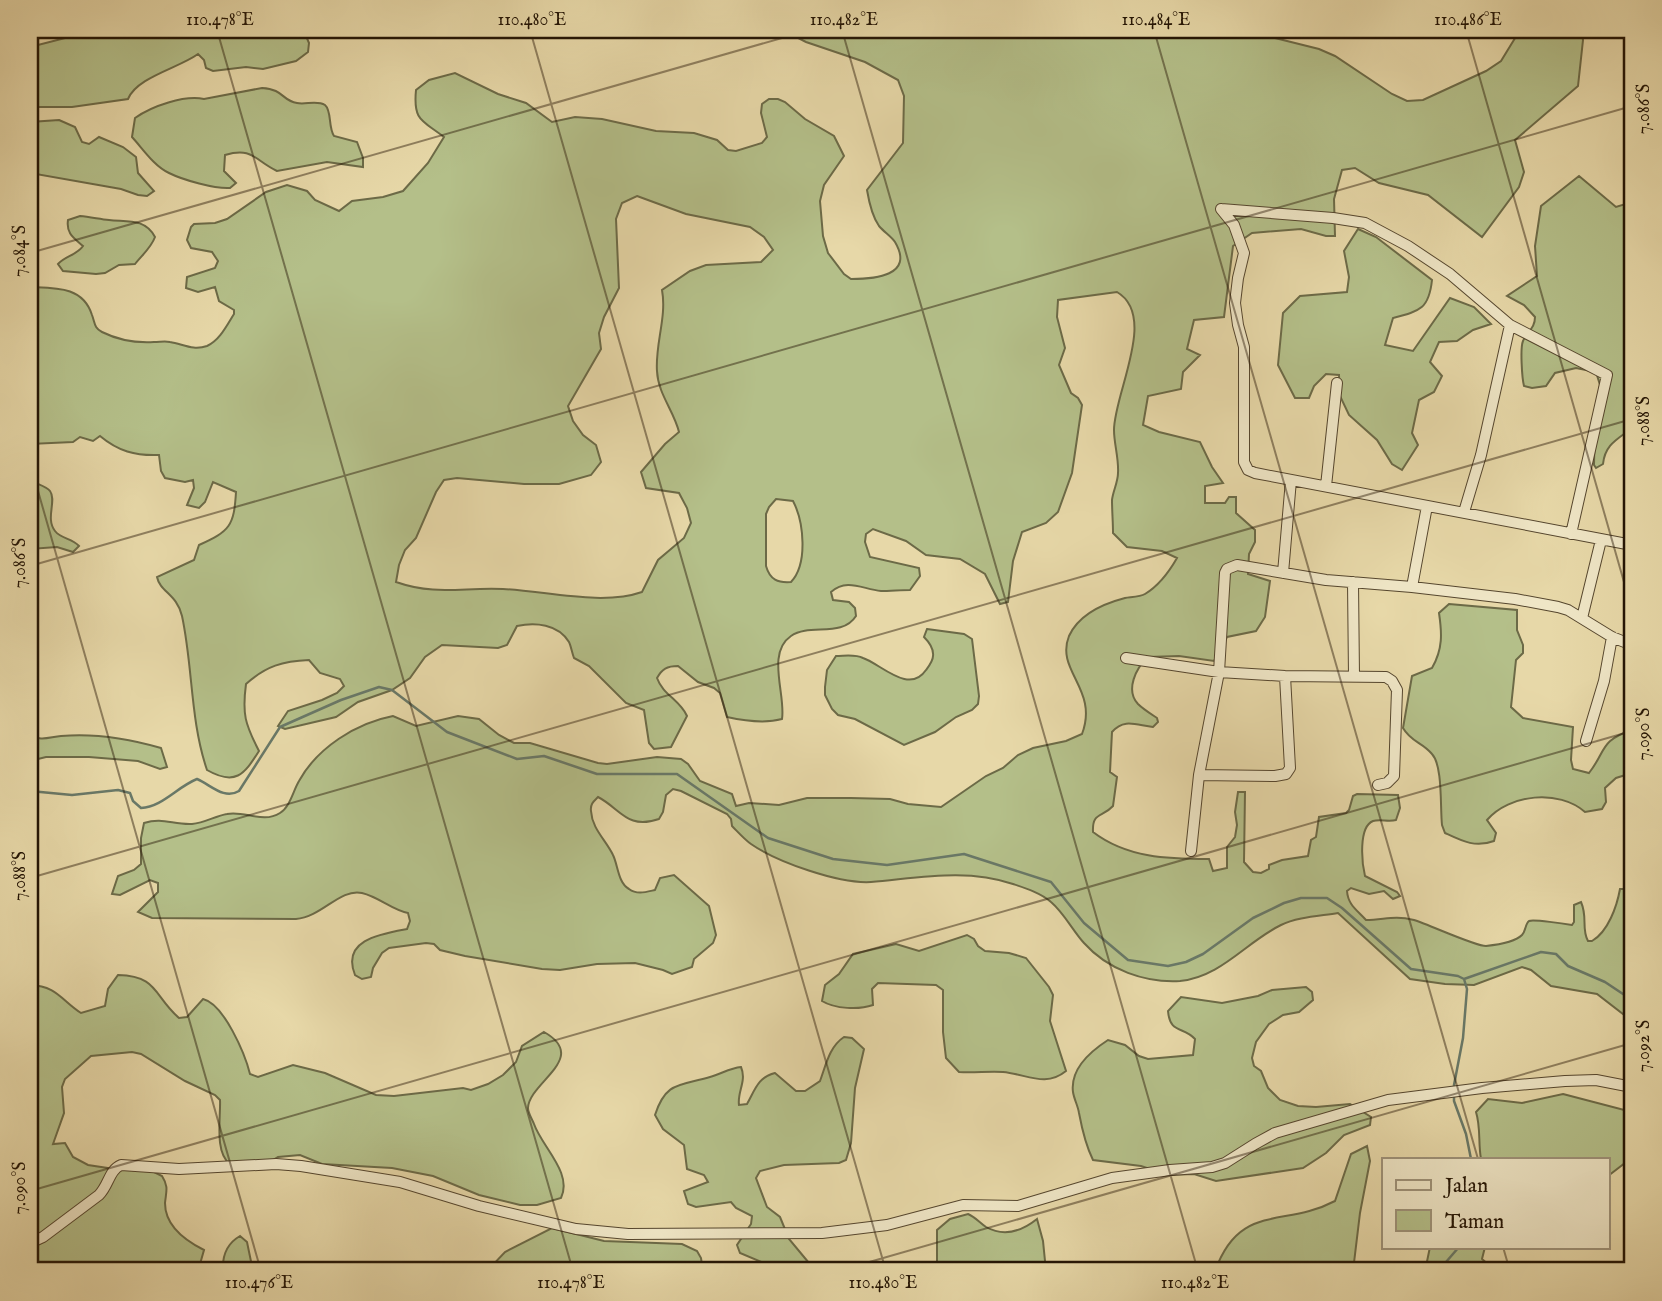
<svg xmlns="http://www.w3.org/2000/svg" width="1662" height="1301" font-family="'IM FELL English',serif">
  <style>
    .green { fill: #b4bf89; stroke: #6c6a47; stroke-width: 2; fill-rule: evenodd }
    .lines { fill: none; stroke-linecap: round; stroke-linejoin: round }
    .stream { stroke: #697867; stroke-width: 2.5 }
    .minor-casing { stroke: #55462e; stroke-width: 12 }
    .minor { stroke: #efe6c6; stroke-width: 10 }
    .ticks { fill: none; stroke: #241505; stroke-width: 2; stroke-opacity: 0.45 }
    .neatline { fill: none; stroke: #241505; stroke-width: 2.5 }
    .ticks-label { font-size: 18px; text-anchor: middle; fill: #241505 }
  </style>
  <rect width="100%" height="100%" fill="#e7d8a8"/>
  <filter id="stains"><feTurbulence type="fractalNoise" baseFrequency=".00286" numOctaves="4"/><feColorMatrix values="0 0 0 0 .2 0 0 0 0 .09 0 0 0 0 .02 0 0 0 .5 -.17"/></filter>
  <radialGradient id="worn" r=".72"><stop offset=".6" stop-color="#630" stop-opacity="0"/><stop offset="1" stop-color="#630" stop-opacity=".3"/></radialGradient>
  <path class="green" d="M 123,30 L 310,30 L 306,36 L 309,43 L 308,52 L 296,61 L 263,69 L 246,67 L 213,71 L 206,68 L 204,60 L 198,54 C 179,68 137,77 128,99 L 72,107 L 30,107 L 30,47 L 69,37 L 95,36 Z
    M 792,30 L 1221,30 L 1271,37 L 1319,49 L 1335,56 L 1392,94 L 1407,101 L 1423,100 L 1486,71 L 1501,61 L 1520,30 L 1581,30 L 1583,40 L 1578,86 L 1515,140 L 1524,172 L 1519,187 L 1482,237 L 1428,195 L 1379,183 L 1355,168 L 1342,170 L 1334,199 L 1335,236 L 1326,236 L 1301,229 L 1252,233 L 1233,246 L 1224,317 L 1194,320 L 1187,349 L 1200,355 L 1183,372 L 1181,389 L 1148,396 L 1143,425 L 1159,432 L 1200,442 L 1212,467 L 1223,483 L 1205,486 L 1205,503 L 1225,503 L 1229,497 L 1236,497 L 1236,513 L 1255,530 L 1255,542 L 1249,554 L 1248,574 L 1270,581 L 1265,617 L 1256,631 L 1227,637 L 1214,661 L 1179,656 L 1148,657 C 1136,668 1125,690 1138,704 C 1143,709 1151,714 1157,718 L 1158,722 L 1153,727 C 1136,725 1124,718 1112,732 L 1110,772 L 1117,777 L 1113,806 C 1102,818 1092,812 1093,832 C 1127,858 1168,859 1209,859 L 1213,871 L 1227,868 L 1227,847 L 1235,837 L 1237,825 L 1235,812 L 1238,792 L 1245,792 L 1244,862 L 1253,872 L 1261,873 L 1269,869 L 1269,865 L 1282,860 L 1308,856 L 1311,840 L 1316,837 L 1319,817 L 1346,813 L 1349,810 L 1353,796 L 1357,794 L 1398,795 L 1400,808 L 1396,820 C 1389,822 1380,819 1373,821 C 1358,827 1362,864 1365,876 L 1397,892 L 1400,896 L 1393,899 L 1384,891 L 1369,894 L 1351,888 L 1347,891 C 1348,905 1357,910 1366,920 C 1385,920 1393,915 1414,920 C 1430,925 1475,946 1486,946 C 1495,945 1515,942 1522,935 C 1526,931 1525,924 1529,921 C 1533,919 1566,924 1572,925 L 1574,922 L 1574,905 L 1581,902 C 1588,918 1581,928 1588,941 L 1592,941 C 1608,932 1617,906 1620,889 L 1624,889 L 1624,909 L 1632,915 L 1632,1021 L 1597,994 L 1551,986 L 1531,970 L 1522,967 L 1474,985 L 1445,984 L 1410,979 L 1338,913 C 1320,916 1297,917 1281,925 C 1246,942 1221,977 1180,981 C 1145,983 1108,970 1084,943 C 1073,931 1064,913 1051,902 C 1041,893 1025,888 1013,884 C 966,868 919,878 871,882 C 839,884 777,862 751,844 C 744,839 738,832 732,826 L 731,819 L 727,814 L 681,791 L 673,789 L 666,795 L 663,812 L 659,819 C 627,830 621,809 598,797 C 594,801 590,804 591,811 C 592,829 606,840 613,855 C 618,865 618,883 629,889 C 637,895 646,892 655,890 L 660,878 L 674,875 L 709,906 L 716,935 L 713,943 L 694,959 L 692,967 L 672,974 L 663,970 L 635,963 L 597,964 L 560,970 L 542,969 L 465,956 L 440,950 L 434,944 L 426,943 L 389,948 L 382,953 L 373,968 L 371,977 L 362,979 L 355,975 C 341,940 380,934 407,929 L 410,921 L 408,913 C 392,910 379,897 362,893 C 340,888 322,917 296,919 L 152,918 L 138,912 L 158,892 L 158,883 L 150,880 L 120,895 L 112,894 L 118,876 L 134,870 L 141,864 L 141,838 L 144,823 C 163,817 173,825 192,824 C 205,823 215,816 227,814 C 244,810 263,824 280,813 C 290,807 293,791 299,781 C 317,748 356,723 393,716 L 416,726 L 458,716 L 479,719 L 499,735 L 514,743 L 530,743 L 598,763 L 607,764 L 657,757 L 681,759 L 688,764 L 700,781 L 732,794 L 736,806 L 749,803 L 779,805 L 807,798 L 851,798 L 890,799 L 908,804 L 941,807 L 986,776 L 1003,768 L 1018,755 L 1033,748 L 1066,741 L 1082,734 C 1099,689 1055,671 1069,636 C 1079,614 1102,604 1125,598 C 1131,597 1140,597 1145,594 C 1160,585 1169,572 1177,558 L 1162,551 L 1127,547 L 1113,533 C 1113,522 1112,511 1112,500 C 1113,491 1118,482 1118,473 C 1119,459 1114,444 1114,430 C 1114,393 1158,316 1117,292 L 1058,300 L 1057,317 L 1065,348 L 1059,365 L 1071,393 L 1078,398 L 1082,405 L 1072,473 L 1058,512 L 1046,523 L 1022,532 L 1013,561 L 1008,602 L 1000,604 L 985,574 L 960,559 L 926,555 L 906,541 L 873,529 L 866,534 L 865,542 L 870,557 L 919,568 L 920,576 L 910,590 C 901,590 890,591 881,591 C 862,589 847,578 831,592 L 833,600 L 849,602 L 855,608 L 856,616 C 842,638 810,623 791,636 C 766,653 786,695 782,719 C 764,724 745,721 727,717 L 720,693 L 714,688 L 698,682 L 678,666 C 667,666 662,669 657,678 C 663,695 680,700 687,716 L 671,747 L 654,749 L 649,743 L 644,710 L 626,703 L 589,666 L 574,658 C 572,653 571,646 569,642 C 558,624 535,622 517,626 L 507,645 L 498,648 L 442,645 L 425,657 L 410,678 L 392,690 L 358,702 L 336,717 L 285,729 L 278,726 L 288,711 L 322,700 L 337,693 L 344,686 L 340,679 L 320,673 L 309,660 C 283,661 266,666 246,684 C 242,714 245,724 259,751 C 244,775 235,786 207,770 C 190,720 193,667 182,616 C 177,594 160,592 157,577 L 194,560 L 199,545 C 230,531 234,526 236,492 L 213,482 L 205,502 L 199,508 L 187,505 L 194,488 L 193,480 L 185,482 L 165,478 L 161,471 L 159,455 C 135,456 118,451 100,436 L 93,441 L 80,437 L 73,442 L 30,444 L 30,287 C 55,288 83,286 92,315 C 95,323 94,328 102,332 C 118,340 137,343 154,342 C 160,342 165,341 170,342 C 183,344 193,351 207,346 C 220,340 227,325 234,314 L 234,310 L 219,301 L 215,287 L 198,292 L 186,288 L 187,277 L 215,268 L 218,261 L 212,252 L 191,248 L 187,240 L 191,227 L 194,224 L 215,223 L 227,219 L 266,192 L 287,185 L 307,191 L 315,200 L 339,211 L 352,201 L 383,197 L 403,191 L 428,163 L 444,137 C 422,120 413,121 416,90 L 429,80 L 455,73 L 498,94 L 526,103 L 552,122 L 575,117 L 602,119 L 656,131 L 694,133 L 717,140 L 728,150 L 736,151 L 762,143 L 767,137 L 761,113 L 762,104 L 769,99 L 778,99 L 785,102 L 805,119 L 834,136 L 844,156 L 824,185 L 820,201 L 823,236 L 828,253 L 844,274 L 851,279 C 874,279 915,276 895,242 C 891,236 884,232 879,226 C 872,216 869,202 867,190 L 903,143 L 904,96 L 898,80 L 865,62 L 806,42 L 798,38 ZM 637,196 L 686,214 L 750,227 L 764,237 L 773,250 L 761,262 L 706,265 L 690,271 L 662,290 C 667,317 655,344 657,371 C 658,394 674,411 679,432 L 665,444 L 641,472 L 646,488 L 679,493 L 687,508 L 691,523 L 684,538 L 658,560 L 642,592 C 602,606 546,591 503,589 C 463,587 436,596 396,582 L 399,565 L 405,550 L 416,538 L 436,492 L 444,480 L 457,478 L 524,484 L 559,484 L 591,475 L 601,462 L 596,445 L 583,435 L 573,421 L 568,406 L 601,349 L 599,333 L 604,317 L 619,288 L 616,219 L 622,203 ZM 776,499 L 793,501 C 804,522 808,564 791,582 C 778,583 770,580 766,566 L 766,514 L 769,507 Z
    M 262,88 C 284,89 282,101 297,103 C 305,105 317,100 325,105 C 332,111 328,127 334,136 L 357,142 L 363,158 L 363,167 L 327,162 L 277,171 C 254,160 253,147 225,155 L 224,171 L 236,183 L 230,188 C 215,189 183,180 169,173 C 154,166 143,149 132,137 L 135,118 C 152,106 184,95 204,99 Z
    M 59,120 L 75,127 L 82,142 L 89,144 L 99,137 L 123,147 L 136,157 L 138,173 L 154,191 L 147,196 L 138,195 L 121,189 L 30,173 L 30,122 Z
    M 1579,176 L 1616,207 L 1632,202 L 1632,428 C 1618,439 1605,444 1603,464 L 1596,468 L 1594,465 L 1595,416 L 1600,385 L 1596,372 L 1576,368 L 1555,373 L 1546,386 L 1532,388 L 1524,386 C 1522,378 1520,348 1523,341 C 1527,331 1535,329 1535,317 L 1524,305 L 1507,296 L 1537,276 L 1535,246 L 1541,206 Z
    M 80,216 C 90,217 100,219 109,220 C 127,222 145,218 155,237 C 151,248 142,255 135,264 L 119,265 L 105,273 L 96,274 L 63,271 L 58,264 C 65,256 77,255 83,246 C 74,238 66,234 68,220 Z
    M 1358,229 L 1376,237 L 1432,280 C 1429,309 1420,311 1393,318 L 1385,345 L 1413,351 L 1450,298 L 1474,307 L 1491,324 L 1473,330 L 1457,341 L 1439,342 L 1430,362 L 1442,376 L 1434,392 L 1419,400 L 1412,433 L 1418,445 L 1402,470 L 1392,464 L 1377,440 L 1349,415 L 1340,396 L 1339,375 L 1326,374 L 1314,386 L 1309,398 L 1295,398 L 1278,365 L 1283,313 L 1300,296 L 1347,292 L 1349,277 L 1344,251 Z
    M 30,480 C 36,484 46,486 50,491 C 57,501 45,518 55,531 C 61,539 72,538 79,546 L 73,552 L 57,547 L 30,549 Z
    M 1449,604 L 1517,610 L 1517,630 L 1523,645 L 1523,653 L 1516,660 L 1511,707 L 1523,718 L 1573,727 L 1571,760 L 1573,769 L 1589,773 C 1607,750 1599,741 1632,730 L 1632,773 L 1616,778 L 1605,788 L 1606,802 L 1602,809 L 1585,812 C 1559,789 1509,794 1487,820 L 1496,833 L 1494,841 C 1475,848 1462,841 1445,833 L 1442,825 C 1440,807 1443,766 1432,754 C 1422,742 1411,742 1403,728 L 1412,676 L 1432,668 C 1443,649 1442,633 1439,613 Z
    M 927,629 L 964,634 L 972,639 L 979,696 L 978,704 L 972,710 L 956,717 L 935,732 L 904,745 L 855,719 L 838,715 L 832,709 L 825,695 L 825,687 L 827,670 L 836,656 C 845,656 855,654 863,658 C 881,664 909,695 926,670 C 929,666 933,661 933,656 C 934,648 929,642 924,637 Z
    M 30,734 C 40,742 49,737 61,736 C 95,733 130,739 161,748 L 167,767 L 160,769 L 138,761 L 89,757 L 46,757 L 30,761 Z
    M 967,935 L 974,939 L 978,946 L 985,951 L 1009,953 L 1026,958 L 1049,987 L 1053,995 L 1050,1021 L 1066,1071 C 1045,1088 1027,1074 1003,1072 C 989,1071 974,1073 959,1072 L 946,1058 L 943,1032 L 943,990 L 936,985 L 878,983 L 872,989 L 873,1005 C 859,1010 835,1009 822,1001 L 825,985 L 839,974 L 853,954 L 896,944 L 919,951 Z
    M 118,975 C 158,976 153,995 179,1018 L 187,1017 L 203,999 C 224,1004 245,1054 250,1074 L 258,1077 L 293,1065 L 325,1073 L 376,1095 L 394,1096 L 463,1088 L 471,1090 L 488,1084 L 503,1075 L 516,1062 L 522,1046 L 544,1032 C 590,1058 529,1082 528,1108 C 528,1113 532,1119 534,1124 C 542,1147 573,1173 561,1198 L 537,1205 L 520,1205 L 479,1195 L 433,1176 L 392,1168 L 322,1164 L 300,1155 L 278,1157 L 257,1170 C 249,1169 237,1169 230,1164 C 214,1153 221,1116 220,1100 L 215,1095 L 185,1081 L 141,1054 L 132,1052 L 91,1056 L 65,1079 L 62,1087 L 64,1113 L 53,1144 L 65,1143 L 73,1157 L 88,1165 L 121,1170 L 146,1168 L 162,1176 C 169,1187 166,1192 165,1203 C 165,1226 186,1241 204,1250 L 198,1271 L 30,1271 L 30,985 C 57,986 61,1000 81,1013 L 105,1006 L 108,989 Z
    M 1306,987 L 1312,992 L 1313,1000 L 1299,1012 L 1283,1015 L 1269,1024 L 1256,1042 L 1252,1058 L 1254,1066 L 1261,1071 L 1268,1088 L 1280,1100 L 1298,1106 L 1316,1107 L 1350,1104 L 1371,1117 L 1370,1125 L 1344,1135 L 1326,1153 L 1303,1168 L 1216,1181 L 1194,1174 L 1168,1175 L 1141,1166 L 1093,1160 C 1086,1146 1082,1129 1079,1113 C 1078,1106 1074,1099 1073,1092 C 1070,1069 1091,1051 1108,1040 L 1125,1045 L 1139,1056 L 1148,1059 L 1193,1055 L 1195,1039 C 1183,1026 1170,1034 1168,1011 L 1181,997 L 1222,1003 L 1258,996 L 1272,990 Z
    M 844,1037 L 852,1038 L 864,1049 L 855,1088 L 851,1143 L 846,1160 L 839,1163 L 784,1165 L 760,1171 L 756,1178 L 767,1207 L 780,1217 L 789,1239 L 809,1263 L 810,1271 L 775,1271 L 764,1263 L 740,1253 L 737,1245 L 751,1224 L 752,1216 L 736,1208 L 731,1202 L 696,1207 L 688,1204 L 684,1191 L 708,1182 L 704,1175 L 687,1169 L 684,1145 L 663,1129 L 655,1115 C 666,1081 680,1086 710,1077 C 721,1074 730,1068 741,1067 C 747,1081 737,1092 739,1105 L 747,1104 C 755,1090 758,1077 775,1073 L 796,1091 L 805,1091 L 820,1081 C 826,1065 829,1047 844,1037 Z
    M 1563,1094 L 1632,1112 L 1632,1167 L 1625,1163 L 1608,1176 L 1608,1159 L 1481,1159 C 1478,1143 1481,1128 1476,1112 L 1488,1099 L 1522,1103 Z
    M 1367,1146 L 1370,1161 L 1360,1213 L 1353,1271 L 1215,1271 C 1240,1202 1284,1228 1335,1201 L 1351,1154 Z
    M 968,1214 C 975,1217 979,1222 986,1227 C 1004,1237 1022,1231 1037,1219 L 1043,1241 L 1046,1271 L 937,1271 L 937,1230 L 950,1219 Z
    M 552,1228 L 604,1241 L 682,1244 L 697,1251 L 701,1258 L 703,1271 L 487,1271 L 505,1252 Z
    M 240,1236 L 247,1242 L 253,1271 L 223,1271 C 222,1256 226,1244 240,1236 Z
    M 1430,1247 L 1485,1247 L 1482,1259 L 1496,1271 L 1425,1271 Z"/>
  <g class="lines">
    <path class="stream" d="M 30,791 L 72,795 L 118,790 L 130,793 L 133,801 L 141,808 C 162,807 177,787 197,779 C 211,785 224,800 239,791 L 280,727 L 341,700 L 379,687 L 392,690 L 447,732 L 517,759 L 544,756 L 597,774 L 677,774 L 768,838 L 833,859 L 887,865 L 964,854 L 1051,882 L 1084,923 L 1128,960 L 1168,966 L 1186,962 L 1203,954 L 1253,918 L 1284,903 L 1301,898 L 1327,898 L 1342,908 L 1411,969 L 1458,976 L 1464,979 L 1541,952 L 1556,954 L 1568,966 L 1605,982 L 1632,1000
      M 1464,979 L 1467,989 L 1463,1038 L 1454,1085 L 1454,1101 L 1466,1134 L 1471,1159
      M 1441,1271 L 1446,1262 L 1459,1247"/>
    <g class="minor-casing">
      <path id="minor" d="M 1221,209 L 1234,225 L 1244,253 L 1238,278 L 1235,303 L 1238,325 L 1244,347 L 1244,462 L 1248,470 L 1255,473 L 1632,545
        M 1221,209 L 1333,218 L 1365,223 L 1408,246 L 1450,274 L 1510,325 L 1607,375 L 1571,534
        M 1326,486 L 1337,383
        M 1464,512 L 1481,455 L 1510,325
        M 1283,573 L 1291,480
        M 1353,582 L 1354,677
        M 1412,587 L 1427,506
        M 1582,618 L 1601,540
        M 1126,658 L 1219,672 L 1285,676 L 1386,677 L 1392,681 L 1397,690 L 1394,776 L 1387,783 L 1378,785
        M 1586,741 L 1604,681 L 1612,637
        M 1199,775 L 1275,776 L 1286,774 L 1290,768 L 1285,676
        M 1191,851 L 1199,775 L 1219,672 L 1225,573 L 1227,569 L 1237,565 L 1326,580 L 1412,587 L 1515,599 L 1558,607 L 1568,610 L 1612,637 L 1632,645
        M 30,1243 L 43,1237 L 99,1195 C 109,1185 109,1170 121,1165 L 179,1169 L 276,1164 L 301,1166 L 400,1182 L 479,1206 L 576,1229 L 628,1234 L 822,1233 L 887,1225 L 963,1205 L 1018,1206 L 1112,1178 L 1170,1170 L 1212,1167 L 1225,1163 L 1255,1144 L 1275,1133 L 1388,1100 L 1482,1088 L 1565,1081 L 1596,1080 L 1632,1087"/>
    </g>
    <use href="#minor" class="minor"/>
  </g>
  <path class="ticks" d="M 217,30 L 573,1271M 530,30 L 886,1271M 842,30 L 1198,1271M 1154,30 L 1478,1159M 1466,30 L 1632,610M 30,253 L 810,30M 30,463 L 261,1271M 30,566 L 1632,106M 30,878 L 1632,419M 30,1191 L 1632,731M 1503,1247 L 1510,1271M 838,1271 L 1632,1043"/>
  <rect width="1662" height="1301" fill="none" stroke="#e7d8a8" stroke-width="77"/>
  <rect x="1382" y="1158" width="228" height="91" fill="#efe6c6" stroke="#9e9279" stroke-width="2"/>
  <rect x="1396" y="1180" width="35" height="10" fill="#efe6c6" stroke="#9e9279" stroke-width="2"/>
  <text x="1445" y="1192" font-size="21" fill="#241505">Jalan</text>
  <rect x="1396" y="1210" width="35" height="21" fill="#b4bf89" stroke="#9e9279" stroke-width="2"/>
  <text x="1445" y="1228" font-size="21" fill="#241505">Taman</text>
  <rect x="38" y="38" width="1586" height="1224" class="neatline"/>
  <g class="ticks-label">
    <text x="220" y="25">110.478°E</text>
    <text x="532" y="25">110.480°E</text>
    <text x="844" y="25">110.482°E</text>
    <text x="1156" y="25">110.484°E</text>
    <text x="1468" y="25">110.486°E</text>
    <text transform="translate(1643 109) rotate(-90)" y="6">7.086°S</text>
    <text transform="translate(19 251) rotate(-90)" y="6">7.084°S</text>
    <text transform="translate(1643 421) rotate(-90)" y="6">7.088°S</text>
    <text transform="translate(19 563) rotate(-90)" y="6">7.086°S</text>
    <text transform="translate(1643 734) rotate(-90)" y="6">7.090°S</text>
    <text transform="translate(19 876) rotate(-90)" y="6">7.088°S</text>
    <text transform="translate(1643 1046) rotate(-90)" y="6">7.092°S</text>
    <text transform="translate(19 1188) rotate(-90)" y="6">7.090°S</text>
    <text x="259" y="1288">110.476°E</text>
    <text x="571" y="1288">110.478°E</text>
    <text x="883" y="1288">110.480°E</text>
    <text x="1195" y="1288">110.482°E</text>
  </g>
  <rect width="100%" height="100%" filter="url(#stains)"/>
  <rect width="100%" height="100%" fill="url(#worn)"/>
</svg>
